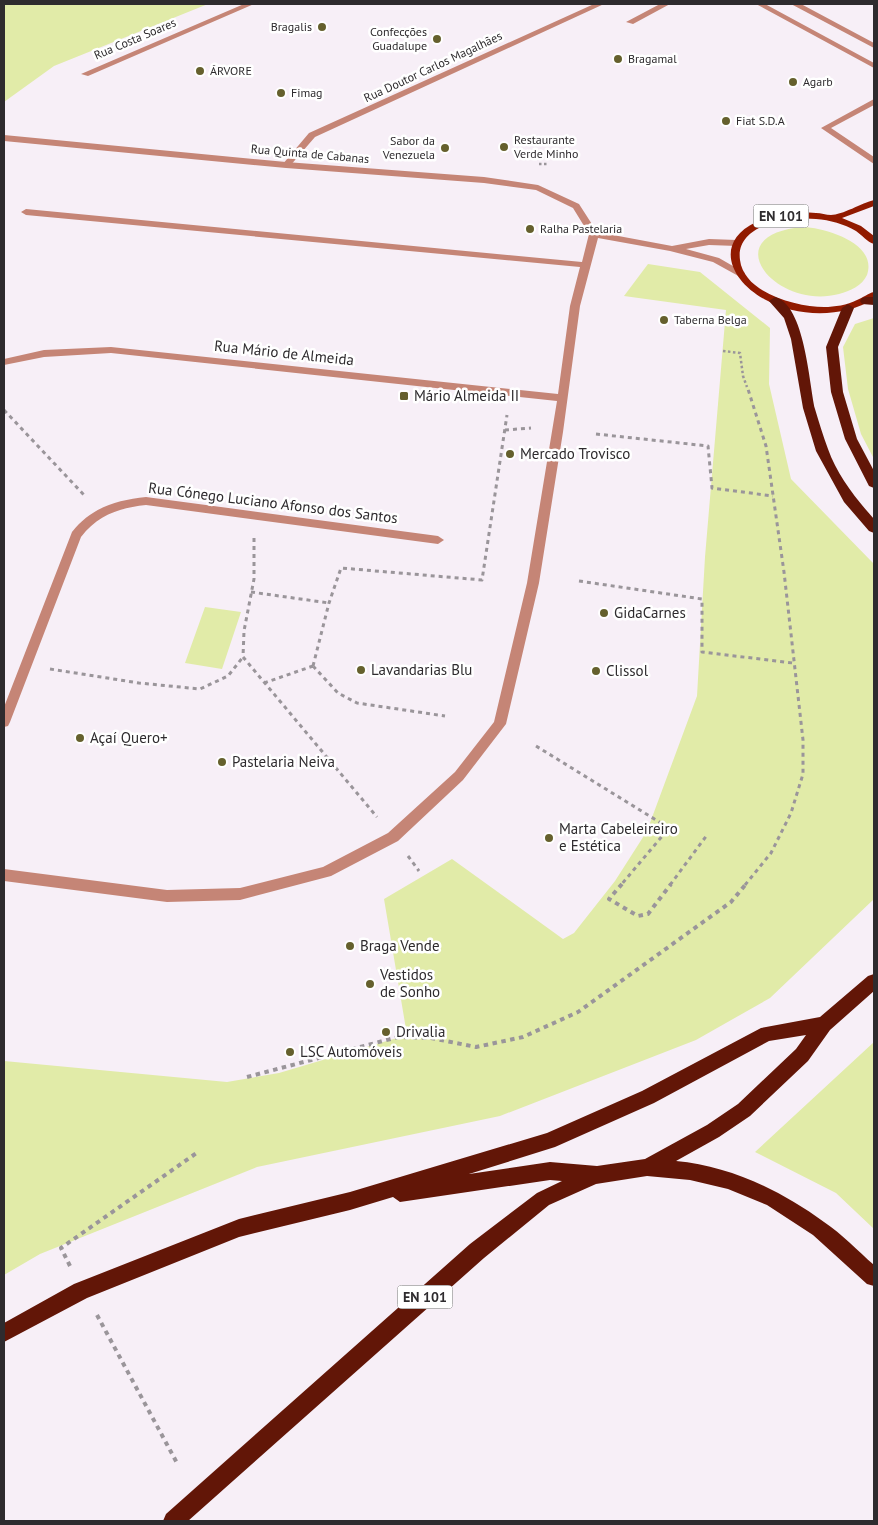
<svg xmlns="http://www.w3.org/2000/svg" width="878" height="1525" font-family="'PT Sans',sans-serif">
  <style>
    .green { fill: #e1eba8 }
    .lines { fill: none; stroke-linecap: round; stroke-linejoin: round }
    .path-far2 { stroke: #9a959a; stroke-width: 2.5; stroke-dasharray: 2.5 2.5; stroke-linecap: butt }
    .path-far1 { stroke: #9a959a; stroke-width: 3; stroke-dasharray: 4 4; stroke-linecap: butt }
    .path { stroke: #9a959a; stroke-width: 4; stroke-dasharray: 4.5 4.5; stroke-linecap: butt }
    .lane { fill: #c58576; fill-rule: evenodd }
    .street { fill: #c58576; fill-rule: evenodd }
    .primary { fill: #911a00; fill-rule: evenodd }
    .highway { fill: #621607; fill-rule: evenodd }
    .poi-dot { fill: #65602d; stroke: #fff; stroke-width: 2 }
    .labels { text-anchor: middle; stroke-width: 5; stroke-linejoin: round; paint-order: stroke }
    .far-poi-label { font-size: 12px; fill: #2e2b2e; stroke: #fff; text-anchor: start }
    .far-street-label { font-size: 12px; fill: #2e2b2e; stroke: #fff }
    .shield { fill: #fff; stroke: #6d6b6d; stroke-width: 1 }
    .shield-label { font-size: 14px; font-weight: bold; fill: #2e2b2e }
    .street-label { font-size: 15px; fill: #2e2b2e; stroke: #fff }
    .poi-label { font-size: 15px; fill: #2e2b2e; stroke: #fff; text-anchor: start }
  </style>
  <rect width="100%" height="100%" fill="#f7eff7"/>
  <path class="green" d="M 4,4 L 208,4 L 54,66 L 4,102 Z
    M 804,227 C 825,228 878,243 867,275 C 862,286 850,291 839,294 C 775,311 713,234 804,227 Z
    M 648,264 L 700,272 L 770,328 L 769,384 L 791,479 L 874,564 L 874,899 L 770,998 L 696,1040 L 500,1116 L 257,1167 L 40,1254 L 4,1275 L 4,1061 L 227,1082 L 279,1073 L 407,1035 L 384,899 L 452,859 L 563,939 L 574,933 L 615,881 L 647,831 L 697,696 L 705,557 L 726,310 L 624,296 Z
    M 874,318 L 874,459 L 861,434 L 848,389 L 843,347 L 855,324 Z
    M 205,607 L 241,612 L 222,669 L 185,663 Z
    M 874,1042 L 874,1229 L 836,1193 L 755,1152 Z"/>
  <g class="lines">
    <path class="path-far2" d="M 539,164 L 549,164
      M 723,351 L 740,353 L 743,376 L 747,387"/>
    <path class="path-far1" d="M 4,410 L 84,495
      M 505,430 L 531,428
      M 596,434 L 708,446 L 712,488 L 773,496
      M 254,538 L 254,579 L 244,631 L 243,657 L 377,817
      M 579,581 L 702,599 L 702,652 L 793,663
      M 251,592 L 329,603
      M 313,666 L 329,603 L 341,568 L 482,580 L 507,415
      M 313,666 L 338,693 L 357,703 L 445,716
      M 50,669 L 139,683 L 200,689 L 228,676 L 243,657
      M 264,683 L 313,666
      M 536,746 L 669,828 L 621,885
      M 408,856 L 419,871
      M 670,885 L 707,835
      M 745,885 L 771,853 L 791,813 L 803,774 L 803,740 L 784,572 L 766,446 L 747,386"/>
    <path class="path" d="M 622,884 L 609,899 L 638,916 L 648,914 L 671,884
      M 247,1077 L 398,1037 L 431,1038 L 476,1047 L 523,1037 L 578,1012 L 731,902 L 746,884
      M 70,1266 L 61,1248 L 198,1152
      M 97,1315 L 177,1463"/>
    <path class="lane" d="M 244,4 L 254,4 L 88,76 L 81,74 Z
      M 594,4 L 604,4 L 315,137 L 289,167 L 283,167 L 282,165 L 309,133 Z
      M 660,4 L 670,4 L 633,24 L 626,22 Z
      M 756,4 L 765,4 L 874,63 L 874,68 Z
      M 791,4 L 801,4 L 874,43 L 874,48 Z
      M 874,99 L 874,105 L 831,128 L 874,157 L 874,164 L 821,128 Z"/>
    <path class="street" d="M 4,135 L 286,162 L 484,177 L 538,185 L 579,204 L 597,232 L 672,246 L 709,239 L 737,240 L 742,243 L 737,246 L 709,245 L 686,249 L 719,258 L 745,273 L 745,277 L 742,278 L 713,262 L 670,251 L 598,238 L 580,306 L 563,432 L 539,583 L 506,724 L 463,780 L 398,841 L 331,876 L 240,900 L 167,902 L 4,881 L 4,869 L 167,890 L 240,888 L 323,867 L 388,833 L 455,772 L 494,722 L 527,583 L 557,401 L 111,353 L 44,357 L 4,365 L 4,359 L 44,350 L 111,347 L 558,394 L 570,306 L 580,267 L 26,215 L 21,212 L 26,209 L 582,262 L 589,234 L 573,208 L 536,190 L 484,183 L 286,168 L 4,141 Z
      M 146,497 L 438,536 L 444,540 L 438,544 L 146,505 C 119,508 98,515 81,537 L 10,722 L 8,726 L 4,727 L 4,707 L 72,532 C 91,508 116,500 146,497 Z"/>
    <path class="primary" d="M 874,200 L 874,206 L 842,218 L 861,226 L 874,236 L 874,244 C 867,242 862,235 856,231 C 844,224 830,220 816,219 C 790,216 735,224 740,260 C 744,293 796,307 824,307 C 835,307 847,305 857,300 C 863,298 868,293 874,292 L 874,299 C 842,318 798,318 764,299 C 731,281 713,243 756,222 C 775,213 796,211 816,213 C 821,213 826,215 831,215 C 842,215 862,203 874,200 Z"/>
    <path class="highway" d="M 775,297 C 805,305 809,383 815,409 C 819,422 823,436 828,449 C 837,475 856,499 874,519 L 874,533 L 869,531 L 844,502 L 816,451 L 803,408 L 791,339 L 784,318 L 769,301 Z
      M 866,297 L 874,297 L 874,305 L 862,304 L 860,301 L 862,298 Z
      M 848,304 L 854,308 L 838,347 L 843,392 L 857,439 L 874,471 L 874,488 L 869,486 L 845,439 L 831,392 L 826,347 L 842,308 Z
      M 874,974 L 874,991 L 830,1030 L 808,1061 L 750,1116 L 719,1137 L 676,1161 C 730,1166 780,1190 824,1222 C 842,1234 858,1251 874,1265 L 874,1286 L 867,1284 L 813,1235 L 767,1205 L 728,1189 L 690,1180 L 647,1176 L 596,1184 L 549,1205 L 484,1258 L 188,1521 L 163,1521 L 166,1514 L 470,1244 L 537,1193 L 562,1181 L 550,1180 L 400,1202 L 393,1197 L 350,1210 L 239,1237 L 87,1298 L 4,1342 L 4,1323 L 74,1284 L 239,1219 L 350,1192 L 547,1133 L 642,1091 L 761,1028 L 820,1017 L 868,976 ZM 806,1035 L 796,1049 L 738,1104 L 707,1125 L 645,1159 L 597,1166 L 550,1162 L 469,1174 L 555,1147 L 654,1103 L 769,1041 Z"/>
  </g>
  <g class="poi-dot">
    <circle cx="322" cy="27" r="5"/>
    <circle cx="437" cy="39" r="5"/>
    <circle cx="618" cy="59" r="5"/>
    <circle cx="200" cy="71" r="5"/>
    <circle cx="793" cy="82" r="5"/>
    <circle cx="281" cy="93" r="5"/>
    <circle cx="726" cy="121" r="5"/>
    <circle cx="504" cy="147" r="5"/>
    <circle cx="445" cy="148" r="5"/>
    <circle cx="530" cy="229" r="5"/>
    <circle cx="664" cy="320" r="5"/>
    <rect x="399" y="391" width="10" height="10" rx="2.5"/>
    <circle cx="510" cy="454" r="5"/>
    <circle cx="604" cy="613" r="5"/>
    <circle cx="361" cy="670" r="5"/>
    <circle cx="596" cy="671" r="5"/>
    <circle cx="80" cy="738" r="5"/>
    <circle cx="222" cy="762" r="5"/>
    <circle cx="549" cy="838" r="5"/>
    <circle cx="350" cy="946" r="5"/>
    <circle cx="370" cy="984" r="5"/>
    <circle cx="386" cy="1032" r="5"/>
    <circle cx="290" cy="1052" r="5"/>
  </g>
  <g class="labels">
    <g class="far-poi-label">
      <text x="312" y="31" text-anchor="end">Bragalis</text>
      <text x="427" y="36" text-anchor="end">Confecções<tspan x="427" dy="14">Guadalupe</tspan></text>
      <text x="628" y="63">Bragamal</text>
      <text x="210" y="75">ÁRVORE</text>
      <text x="803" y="86">Agarb</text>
      <text x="291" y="97">Fimag</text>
      <text x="736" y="125">Fiat S.D.A</text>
      <text x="514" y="144">Restaurante<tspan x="514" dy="14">Verde Minho</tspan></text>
      <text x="435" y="145" text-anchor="end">Sabor da<tspan x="435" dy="14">Venezuela</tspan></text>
      <text x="540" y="233">Ralha Pastelaria</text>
      <text x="674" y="324">Taberna Belga</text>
    </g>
    <g class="far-street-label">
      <text transform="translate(135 39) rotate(-23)" y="4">Rua Costa Soares</text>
      <text transform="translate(433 67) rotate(-25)" y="4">Rua Doutor Carlos Magalhães</text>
      <text transform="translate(310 154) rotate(5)" y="4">Rua Quinta de Cabanas</text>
    </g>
    <g class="shield">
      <rect x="753.5" y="204.5" width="55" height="23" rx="4"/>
      <rect x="397.5" y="1285.5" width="55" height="23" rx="4"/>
    </g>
    <g class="shield-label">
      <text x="781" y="221">EN 101</text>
      <text x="425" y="1302">EN 101</text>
    </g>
    <g class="street-label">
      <text transform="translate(284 353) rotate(6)" y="5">Rua Mário de Almeida</text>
      <text transform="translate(273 503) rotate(7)" y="5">Rua Cónego Luciano Afonso dos Santos</text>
    </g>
    <g class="poi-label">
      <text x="414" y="401">Mário Almeida II</text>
      <text x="520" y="459">Mercado Trovisco</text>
      <text x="614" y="618">GidaCarnes</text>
      <text x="371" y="675">Lavandarias Blu</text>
      <text x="606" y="676">Clissol</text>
      <text x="90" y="743">Açaí Quero+</text>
      <text x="232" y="767">Pastelaria Neiva</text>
      <text x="559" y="834">Marta Cabeleireiro<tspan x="559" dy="17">e Estética</tspan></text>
      <text x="360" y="951">Braga Vende</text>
      <text x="380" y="980">Vestidos<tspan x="380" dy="17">de Sonho</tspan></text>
      <text x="396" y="1037">Drivalia</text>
      <text x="300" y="1057">LSC Automóveis</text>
    </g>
  </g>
  <rect width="878" height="1525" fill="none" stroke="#2e2b2e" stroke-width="10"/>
</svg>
